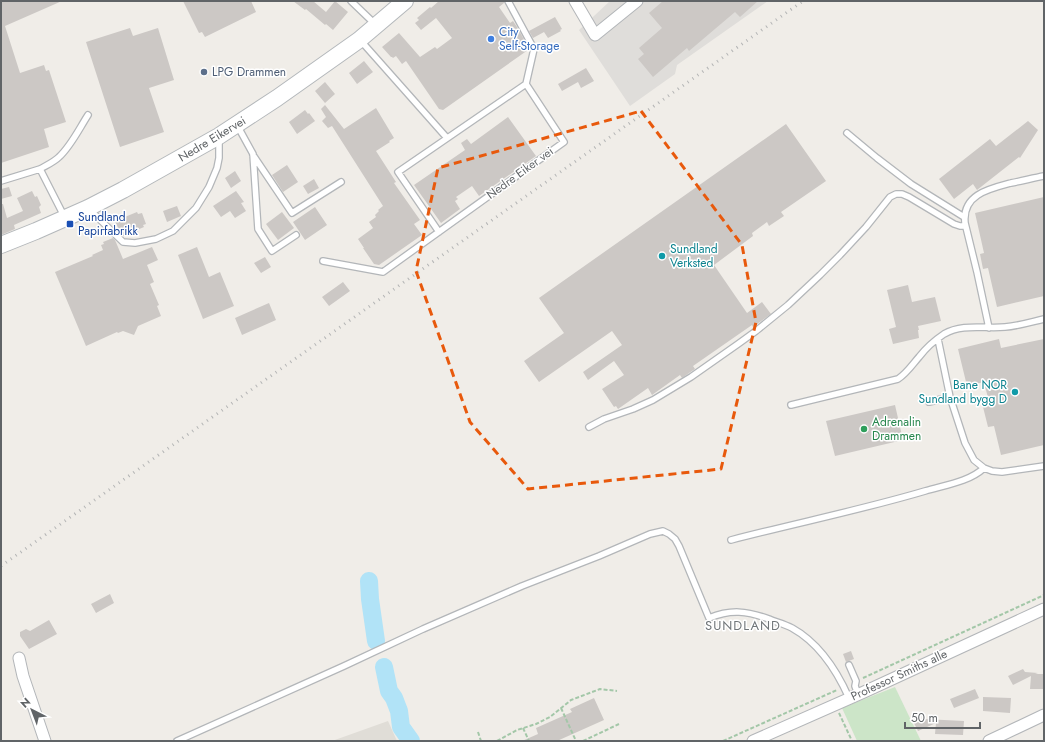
<svg xmlns="http://www.w3.org/2000/svg" width="1045" height="742" font-family="Jost,sans-serif">
  <style>
    .industrial { fill: #dfddda }
    .education { fill: #e0ddd7 }
    .green { fill: #cce5c8 }
    .lines { fill: none; stroke-linecap: round; stroke-linejoin: round }
    .river { stroke: #b1e3f7; stroke-width: 18 }
    .building { fill: #ccc8c5 }
    .lane-casing { stroke: #b3b6b9; stroke-width: 8 }
    .street-casing { stroke: #b3b6b9; stroke-width: 13 }
    .secondary-casing { stroke: #b4b8bb; stroke-width: 18 }
    .path { stroke: #a3c7a8; stroke-width: 2; stroke-dasharray: 4 2; stroke-linecap: butt }
    .lane { stroke: #fff; stroke-width: 5.5 }
    .street { stroke: #fff; stroke-width: 11 }
    .secondary { stroke: #fff; stroke-width: 16 }
    .rail { stroke: #b4b5b5; stroke-width: 3; stroke-dasharray: 1 5; stroke-linecap: butt }
    .marked { fill: none; stroke: #e8590c; stroke-width: 3; stroke-dasharray: 8 5; stroke-linejoin: round }
    .shop-dot { fill: #3f7fe0; stroke: #fff; stroke-width: 1.5 }
    .service-dot { fill: #5c6f8a; stroke: #fff; stroke-width: 1.5 }
    .transit-dot { fill: #1a4fb4; stroke: #fff; stroke-width: 1.5 }
    .culture-dot { fill: #0f9aa8; stroke: #fff; stroke-width: 1.5 }
    .leisure-dot { fill: #2e9e5b; stroke: #fff; stroke-width: 1.5 }
    .labels { text-anchor: middle; stroke-width: 3; stroke-linejoin: round; paint-order: stroke }
    .shop-label { font-size: 12px; fill: #366cbe; stroke: #fff; text-anchor: start }
    .service-label { font-size: 12px; fill: #4e5e75; stroke: #fff; text-anchor: start }
    .street-label { font-size: 12px; fill: #606467; stroke: #fff }
    .transit-label { font-size: 12px; fill: #164399; stroke: #fff; text-anchor: start }
    .culture-label { font-size: 12px; fill: #0d838f; stroke: #fff; text-anchor: start }
    .leisure-label { font-size: 12px; fill: #27864d; stroke: #fff; text-anchor: start }
    .neighbourhood-label { font-size: 13px; letter-spacing: 1px; fill: #717679; stroke: #fff }
  </style>
  <rect width="100%" height="100%" fill="#f0ede8"/>
  <path class="industrial" d="M 610,1 L 768,1 L 677,65 L 675,74 L 630,106 L 579,30 Z"/>
  <path class="education" d="M 388,721 L 397,741 L 332,741 Z"/>
  <path class="green" d="M 895,687 L 921,741 L 857,741 L 842,708 Z"/>
  <g class="lines">
    <path class="river" d="M 369,581 L 370,599 L 376,641
      M 384,667 L 389,691 L 394,698 L 399,711 L 401,727 L 411,741"/>
  </g>
  <path class="building" d="M 1,1 L 62,1 L 5,26 L 20,73 L 44,65 L 46,71 L 49,70 L 66,122 L 44,129 L 49,147 L 1,163 Z
    M 183,1 L 251,1 L 256,12 L 205,37 L 202,32 L 199,33 Z
    M 293,1 L 313,1 L 326,12 L 335,1 L 348,12 L 333,30 L 326,24 L 325,25 L 306,9 L 305,10 Z
    M 439,1 L 504,1 L 504,3 L 499,7 L 510,23 L 513,21 L 517,27 L 526,43 L 524,44 L 528,50 L 443,110 L 439,109 L 406,61 L 402,64 L 396,56 L 393,58 L 392,57 L 391,57 L 382,47 L 399,33 L 420,57 L 435,47 L 437,49 L 452,38 L 436,18 L 421,30 L 415,23 L 419,20 L 417,18 L 430,7 L 431,8 Z
    M 663,1 L 758,1 L 740,17 L 735,12 L 689,51 L 687,48 L 653,77 L 638,59 L 644,54 L 639,48 L 662,28 L 649,13 Z
    M 555,17 L 562,29 L 560,30 L 561,31 L 548,38 L 544,32 L 533,38 L 529,31 Z
    M 130,28 L 133,36 L 158,28 L 174,80 L 149,88 L 164,132 L 120,147 L 86,42 Z
    M 364,61 L 373,72 L 357,84 L 349,73 Z
    M 586,68 L 594,81 L 581,88 L 578,82 L 562,91 L 558,84 Z
    M 325,82 L 335,94 L 325,103 L 315,91 Z
    M 325,105 L 344,129 L 376,108 L 394,138 L 389,141 L 390,142 L 376,151 L 396,182 L 394,183 L 420,220 L 414,224 L 422,235 L 379,265 L 374,264 L 363,248 L 364,248 L 358,239 L 373,228 L 369,222 L 376,217 L 375,215 L 379,211 L 378,210 L 383,206 L 332,126 L 328,128 L 322,121 L 326,117 L 321,109 Z
    M 305,110 L 308,114 L 309,113 L 315,121 L 297,134 L 289,122 Z
    M 508,117 L 536,156 L 479,196 L 472,186 L 456,197 L 458,199 L 455,201 L 460,209 L 441,223 L 414,185 L 465,150 L 461,143 L 467,139 L 471,144 Z
    M 1028,121 L 1038,130 L 1020,158 L 1019,157 L 977,190 L 973,184 L 954,199 L 939,179 L 990,139 L 996,146 Z
    M 786,124 L 826,181 L 781,212 L 784,216 L 769,226 L 767,222 L 752,233 L 753,236 L 714,265 L 747,313 L 762,302 L 771,314 L 753,327 L 752,325 L 693,366 L 695,369 L 689,373 L 682,378 L 680,375 L 652,395 L 648,388 L 618,409 L 616,406 L 614,407 L 602,389 L 624,375 L 614,361 L 588,380 L 583,372 L 622,345 L 612,331 L 539,382 L 524,361 L 564,333 L 539,298 Z
    M 287,165 L 298,182 L 283,192 L 272,175 Z
    M 235,171 L 241,181 L 231,188 L 225,178 Z
    M 314,179 L 319,188 L 308,194 L 303,186 Z
    M 9,187 L 12,196 L 1,199 L 1,189 Z
    M 32,191 L 35,197 L 37,196 L 41,205 L 39,207 L 41,213 L 14,225 L 15,229 L 1,235 L 1,204 L 3,204 L 7,218 L 23,211 L 17,198 Z
    M 236,191 L 244,202 L 241,203 L 246,211 L 235,218 L 230,211 L 221,217 L 213,206 Z
    M 1044,197 L 1044,296 L 997,307 L 988,268 L 983,269 L 980,254 L 984,253 L 975,213 Z
    M 177,206 L 181,216 L 167,222 L 163,211 Z
    M 315,207 L 327,225 L 305,240 L 293,222 Z
    M 137,212 L 138,214 L 142,213 L 146,224 L 143,225 L 144,227 L 137,230 L 138,232 L 130,236 L 129,234 L 123,236 L 121,234 L 115,221 Z
    M 282,212 L 294,228 L 278,240 L 266,224 Z
    M 113,238 L 115,240 L 123,259 L 152,247 L 158,260 L 147,265 L 154,282 L 150,284 L 159,305 L 157,306 L 161,316 L 138,326 L 134,335 L 123,331 L 118,333 L 117,332 L 86,346 L 55,272 L 93,256 L 92,255 L 103,250 L 101,245 L 104,244 L 103,242 Z
    M 197,247 L 209,277 L 220,272 L 234,306 L 203,319 L 178,255 Z
    M 265,257 L 271,267 L 261,273 L 254,263 Z
    M 343,282 L 350,291 L 329,306 L 322,297 Z
    M 908,285 L 912,302 L 935,297 L 941,321 L 918,326 L 919,330 L 918,330 L 919,338 L 893,344 L 889,329 L 896,327 L 887,290 Z
    M 269,303 L 276,320 L 242,335 L 235,318 Z
    M 999,339 L 1001,348 L 1044,339 L 1044,445 L 1001,455 L 994,426 L 988,427 L 981,399 L 988,398 L 984,382 L 967,386 L 958,349 Z
    M 895,405 L 903,440 L 835,456 L 826,421 Z
    M 110,594 L 114,603 L 96,613 L 91,604 Z
    M 49,620 L 57,634 L 29,649 L 20,636 L 20,632 L 26,629 L 30,631 Z
    M 851,651 L 854,659 L 846,662 L 843,654 Z
    M 1023,669 L 1025,672 L 1038,673 L 1035,674 L 1044,674 L 1044,689 L 1030,689 L 1031,676 L 1013,685 L 1008,676 Z
    M 975,689 L 979,698 L 954,708 L 950,699 Z
    M 983,697 L 1011,698 L 1010,713 L 983,711 Z
    M 594,698 L 604,720 L 557,741 L 522,741 L 538,734 L 536,728 L 572,712 L 570,709 Z
    M 924,719 L 964,721 L 963,735 L 935,734 L 936,723 L 918,731 L 914,723 Z"/>
  <g class="lines">
    <g class="lane-casing">
      <path id="lane" d="M 351,1 L 375,24
        M 361,41 L 447,138
        M 237,125 L 253,154 L 258,229 L 272,251 L 296,235
        M 847,133 L 877,158 L 911,184 L 964,217
        M 253,155 L 292,213 L 341,182
        M 40,169 C 47,165 54,162 59,157 C 71,146 79,129 88,115
        M 1,181 L 40,169 L 65,218
        M 89,209 L 123,242 L 135,243 L 156,239 L 173,231 L 196,208 L 209,187 L 217,168 L 219,158 L 219,138
        M 439,232 L 398,172 L 526,84
        M 323,261 L 383,272 L 564,142 L 526,84 L 534,49 L 508,1
        M 989,328 L 977,272 L 965,223 C 962,195 988,189 1011,183 C 1022,181 1033,178 1044,176
        M 938,339 L 950,397 L 965,443 L 974,460 L 984,468 L 992,471 L 1002,472 L 1044,466
        M 929,402 L 950,397
        M 791,405 L 898,379 C 907,373 912,365 919,357 C 926,348 935,340 944,334 C 963,323 984,329 1005,327 C 1018,326 1031,322 1044,319
        M 589,427 L 604,419 L 633,409 L 653,400 L 691,377 L 738,344 L 756,331 L 788,305 L 820,275 L 840,255 L 866,227 L 890,197 L 896,194 L 902,194 L 909,197 L 954,224 L 960,226 L 965,226
        M 731,540 C 796,523 861,510 925,491 C 945,485 969,482 984,468
        M 849,665 L 856,681 L 855,686 L 858,694
        M 177,741 L 344,666 L 423,629 L 522,586 L 599,556 L 650,534 L 663,531 L 669,534 L 675,539 L 679,546 L 709,618 C 731,609 747,611 769,619 C 776,622 784,624 792,628 C 819,643 837,671 849,698"/>
    </g>
    <g class="street-casing">
      <path id="street" d="M 575,1 L 595,35 L 637,1
        M 19,658 L 23,676 L 45,741
        M 753,741 L 864,692 L 1044,609
        M 989,741 L 1044,715"/>
    </g>
    <g class="secondary-casing">
      <path id="secondary" d="M 1,245 L 36,231 L 88,208 L 123,190 L 219,136 L 277,98 L 359,40 L 405,1"/>
    </g>
    <path class="path" d="M 863,678 L 1044,595
      M 561,708 L 576,741
      M 839,713 L 852,741
      M 523,728 L 529,741
      M 478,732 L 481,741
      M 497,741 L 517,730 L 536,724 L 550,717 L 571,700 L 600,689 L 617,691
      M 583,741 L 619,724
      M 723,741 L 837,690"/>
    <use href="#lane" class="lane"/>
    <use href="#street" class="street"/>
    <use href="#secondary" class="secondary"/>
    <path class="rail" d="M 1,566 L 803,1"/>
  </g>
  <path class="marked" d="M 641,111 L 742,245 L 756,322 L 721,469 L 528,489 L 470,422 L 416,271 L 438,168 Z"/>
  <circle class="shop-dot" cx="491" cy="39" r="4"/>
  <circle class="service-dot" cx="204" cy="72" r="4"/>
  <rect class="transit-dot" x="66" y="220" width="8" height="8" rx="2"/>
  <g class="culture-dot">
    <circle cx="662" cy="256" r="4"/>
    <circle cx="1015" cy="392" r="4"/>
  </g>
  <circle class="leisure-dot" cx="864" cy="429" r="4"/>
  <g class="labels">
    <g class="shop-label">
      <text x="499" y="36">City<tspan x="499" dy="14">Self-Storage</tspan></text>
    </g>
    <g class="service-label">
      <text x="212" y="76">LPG Drammen</text>
    </g>
    <g class="street-label">
      <text transform="translate(212 139) rotate(-31)" y="4">Nedre Eikervei</text>
      <text transform="translate(520 173) rotate(-36)" y="4">Nedre Eiker vei</text>
      <text transform="translate(899 675) rotate(-25)" y="4">Professor Smiths alle</text>
    </g>
    <g class="transit-label">
      <text x="78" y="221">Sundland<tspan x="78" dy="14">Papirfabrikk</tspan></text>
    </g>
    <g class="culture-label">
      <text x="670" y="253">Sundland<tspan x="670" dy="14">Verksted</tspan></text>
      <text x="1007" y="389" text-anchor="end">Bane NOR<tspan x="1007" dy="14">Sundland bygg D</tspan></text>
    </g>
    <g class="leisure-label">
      <text x="872" y="426">Adrenalin<tspan x="872" dy="14">Drammen</tspan></text>
    </g>
    <g class="neighbourhood-label">
      <text x="743" y="630">SUNDLAND</text>
    </g>
  </g>
  <rect width="1045" height="742" fill="none" stroke="#606467" stroke-width="4"/>
  <g transform="translate(32 710) rotate(318)" stroke="#ffffff" stroke-width="3" paint-order="stroke">
  <path d="M0-3L7 15L0 10L-7 15Z" fill="#606467"/>
  <text y="-6" font-size="11" font-weight="bold" text-anchor="middle" fill="#606467">N</text>
  </g>
  <path d="M905 722v6h75v-6" fill="none" stroke="#606467" stroke-width="2"/>
  <text x="911" y="722" font-size="12" fill="#606467" stroke="#ffffff" stroke-width="3" paint-order="stroke">50 m</text>
</svg>
